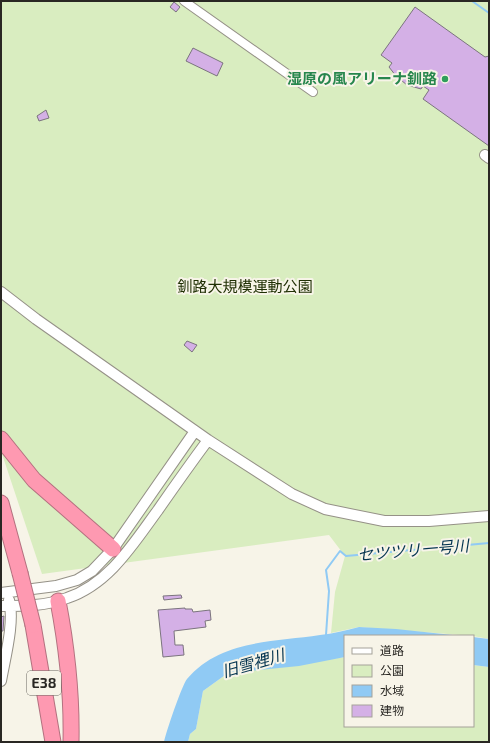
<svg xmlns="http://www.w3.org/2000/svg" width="490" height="743" font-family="'Exo 2','Noto Sans JP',sans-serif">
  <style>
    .green { fill: #d9edc0 }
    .water { fill: #90caf4 }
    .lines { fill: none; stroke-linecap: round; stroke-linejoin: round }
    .stream { stroke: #90caf4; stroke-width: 2 }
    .building { fill: #d4b0e6; stroke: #7b747e }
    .minor-casing { stroke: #959187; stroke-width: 10 }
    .tertiary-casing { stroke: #959187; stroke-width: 12 }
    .motorway-casing { stroke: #b3717f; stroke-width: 17 }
    .minor { stroke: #fff; stroke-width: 8 }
    .tertiary { stroke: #fff; stroke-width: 10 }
    .motorway { stroke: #fe99b1; stroke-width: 15 }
    .motorway-bridge-casing { stroke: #b3717f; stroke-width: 17; stroke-linecap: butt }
    .motorway-bridge { stroke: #fe99b1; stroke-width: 15 }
    .leisure-dot { fill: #2e9e5b; stroke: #f7f4e8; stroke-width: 1.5 }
    .labels { text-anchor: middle; stroke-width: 4; stroke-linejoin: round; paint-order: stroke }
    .shield { fill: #f7f4e8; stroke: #67645e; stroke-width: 1 }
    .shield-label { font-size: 14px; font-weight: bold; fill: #292723 }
    .leisure-label { font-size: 15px; font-weight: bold; fill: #27864d; stroke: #f7f4e8; text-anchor: end }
    .park-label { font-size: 15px; fill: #203004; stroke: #f7f4e8 }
    .water-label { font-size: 16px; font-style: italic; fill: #03334f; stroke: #f7f4e8 }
  </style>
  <rect width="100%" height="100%" fill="#f7f4e8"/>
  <path class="green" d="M 1,1 L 489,1 L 489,639 L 473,636 L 359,627 L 331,633 L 335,592 L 345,556 L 329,535 L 42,574 L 1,451 Z
    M 345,657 L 345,726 L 473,726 L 473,665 L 489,667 L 489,742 L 188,742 L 190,734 L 196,729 L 203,691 L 228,673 Z"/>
  <path class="water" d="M 359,627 L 396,629 L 462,636 L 345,636 L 345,657 L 299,666 L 228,673 L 203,691 L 196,729 L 190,734 L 188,742 L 164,742 C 166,732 182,685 187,679 C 220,640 274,642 320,635 C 333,634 346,630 359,627 Z
    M 473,637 L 489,639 L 489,667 L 473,665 Z"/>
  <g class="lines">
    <path class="stream" d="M 472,1 L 489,13
      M 326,635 L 329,591 L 326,570 L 340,551 L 346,556 L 489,543"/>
  </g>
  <path class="building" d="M 174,2 L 180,7 L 176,12 L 170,7 Z
    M 415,7 L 485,57 L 489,56 L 489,146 L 423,99 L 429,90 L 423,86 L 421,89 L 407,85 L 396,76 L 389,67 L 392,63 L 381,55 Z
    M 193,48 L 223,63 L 217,76 L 186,61 Z
    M 46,110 L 49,118 L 39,121 L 37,116 Z
    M 187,341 L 197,345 L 192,352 L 184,345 Z
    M 181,595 L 182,598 L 164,600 L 163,596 Z
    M 185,608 L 185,609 L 192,609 L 193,612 L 210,610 L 211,620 L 205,621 L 206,627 L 174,631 L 175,645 L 183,645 L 184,655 L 163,657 L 158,610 Z
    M 4,616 L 3,631 L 1,631 L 1,617 Z"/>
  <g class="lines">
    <g class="minor-casing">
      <path id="minor" d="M 184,1 L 313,92"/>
    </g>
    <g class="tertiary-casing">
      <path id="tertiary" d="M 485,155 L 489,158
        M 1,292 L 36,319 L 208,440 L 292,494 L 325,509 L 384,521 L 429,521 L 489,516
        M 1,593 L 56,586 L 77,580 L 92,571 L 113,549 L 195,431
        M 1,606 C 24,606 46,606 67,598 C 109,584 133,544 158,510 C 174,487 191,463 208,440
        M 1,681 C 5,658 15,621 9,600"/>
    </g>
    <g class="motorway-casing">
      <path id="motorway" d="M 1,439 L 34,480 L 113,549
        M 1,503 L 20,573
        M 58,601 C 67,648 72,694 71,742
        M 33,625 L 53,742"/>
    </g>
    <use href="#minor" class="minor"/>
    <use href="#tertiary" class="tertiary"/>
    <use href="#motorway" class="motorway"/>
    <g class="motorway-bridge-casing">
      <path id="motorway-bridge" d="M 20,573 L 33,625"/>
    </g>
    <use href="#motorway-bridge" class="motorway-bridge"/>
  </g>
  <circle class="leisure-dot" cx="445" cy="79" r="4"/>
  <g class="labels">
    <rect class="shield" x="27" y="671" width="34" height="24" rx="3"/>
    <g class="shield-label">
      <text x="44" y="688">E38</text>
    </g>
    <g class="leisure-label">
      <text x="437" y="84">湿原の風アリーナ釧路</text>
    </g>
    <g class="park-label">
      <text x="245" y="292">釧路大規模運動公園</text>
    </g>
    <g class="water-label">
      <text transform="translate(413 550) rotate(-5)" y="6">セツツリ一号川</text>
      <text transform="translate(253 663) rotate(-16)" y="6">旧雪裡川</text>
    </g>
  </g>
  <rect width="490" height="743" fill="none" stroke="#292723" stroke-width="4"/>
  <rect x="344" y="635" width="130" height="92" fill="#f7f4e8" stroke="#a5a299"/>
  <rect x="352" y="648" width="20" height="6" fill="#ffffff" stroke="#a5a299"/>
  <text x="380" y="655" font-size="12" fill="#292723">道路</text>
  <rect x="352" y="665" width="20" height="12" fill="#d9edc0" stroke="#a5a299"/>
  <text x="380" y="675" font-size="12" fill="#292723">公園</text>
  <rect x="352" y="685" width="20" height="12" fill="#90caf4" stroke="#a5a299"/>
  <text x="380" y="695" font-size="12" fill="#292723">水域</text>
  <rect x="352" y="705" width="20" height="12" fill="#d4b0e6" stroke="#a5a299"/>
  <text x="380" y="715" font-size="12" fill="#292723">建物</text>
</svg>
